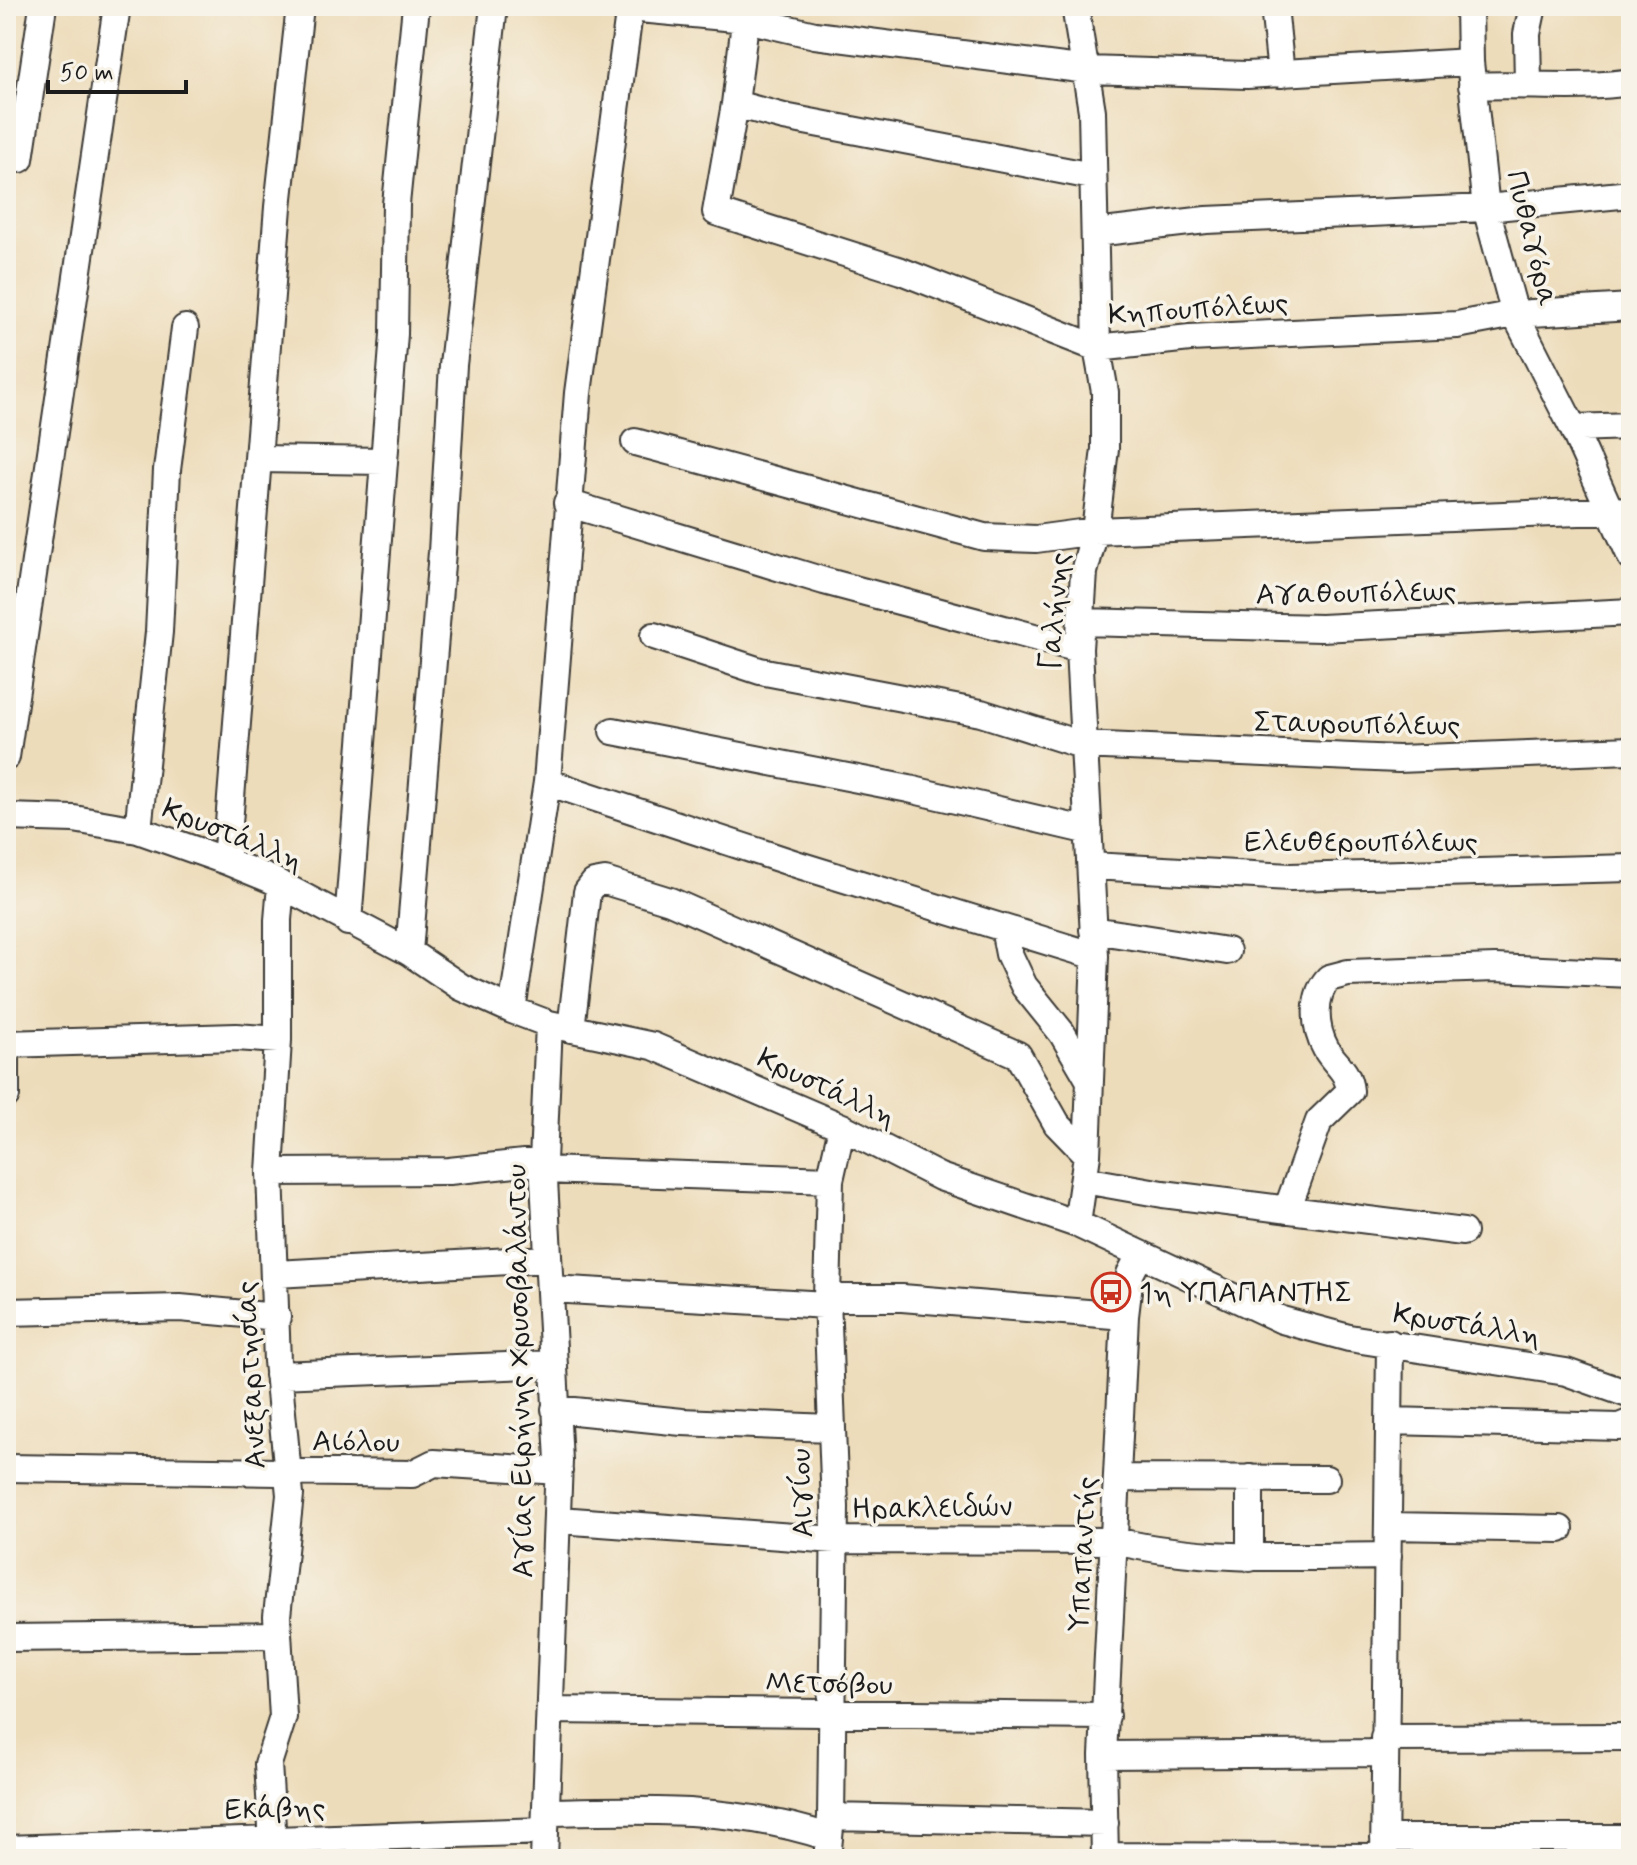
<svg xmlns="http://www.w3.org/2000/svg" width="1637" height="1865" font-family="Mynerve,sans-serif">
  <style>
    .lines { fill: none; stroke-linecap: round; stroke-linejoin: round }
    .minor-casing { stroke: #3b3934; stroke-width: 30 }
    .minor { stroke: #fff; stroke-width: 26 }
    .labels { text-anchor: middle; stroke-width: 7; stroke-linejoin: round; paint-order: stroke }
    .street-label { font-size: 30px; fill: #1c1c1c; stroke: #f7f3e8 }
    .poi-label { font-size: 30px; fill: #1c1c1c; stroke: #f7f3e8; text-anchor: start }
  </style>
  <rect width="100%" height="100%" fill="#f7f3e8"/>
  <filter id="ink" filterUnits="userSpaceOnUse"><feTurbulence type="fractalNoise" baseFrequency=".0125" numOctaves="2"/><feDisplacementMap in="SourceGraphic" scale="16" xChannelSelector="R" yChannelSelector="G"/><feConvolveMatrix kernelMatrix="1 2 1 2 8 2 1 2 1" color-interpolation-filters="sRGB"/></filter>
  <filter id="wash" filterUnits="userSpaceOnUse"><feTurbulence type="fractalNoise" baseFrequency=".006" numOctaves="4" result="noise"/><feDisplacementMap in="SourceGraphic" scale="32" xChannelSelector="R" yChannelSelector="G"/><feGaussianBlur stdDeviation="1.8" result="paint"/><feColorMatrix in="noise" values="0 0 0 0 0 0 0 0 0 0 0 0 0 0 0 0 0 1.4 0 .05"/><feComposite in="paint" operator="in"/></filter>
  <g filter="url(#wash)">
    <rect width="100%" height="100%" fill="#eddcba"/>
  </g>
  <g filter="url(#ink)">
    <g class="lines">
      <g class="minor-casing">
        <path id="minor" d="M 747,6 L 735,104 L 716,212 L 901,271 L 1097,348 L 1190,338 L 1457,325 L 1515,314 L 1631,307
          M 1075,6 L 1092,111 L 1097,348 L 1105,392 L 1105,449 L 1095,531 L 1084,572 L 1079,649 L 1095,956 L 1087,1155 L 1077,1224
          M 1274,6 L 1281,74
          M 1469,6 L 1470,62 L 1486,208 L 1515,314 L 1573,428 L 1631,557
          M 629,8 L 746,19 L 815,35 L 1087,70 L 1247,75 L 1470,62
          M 1528,83 L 1527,34 L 1533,6
          M 1472,86 C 1525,83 1579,90 1631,82
          M 735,104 L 784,117 L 1092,176
          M 20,159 L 43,6
          M 1095,233 L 1206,220 L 1486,208 L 1631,194
          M 1573,428 L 1631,426
          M 635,442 L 984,537 L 1036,539 L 1095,531 L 1631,510
          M 259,459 L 383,461
          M 567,503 L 824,581 L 1079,649
          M 1081,622 L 1321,628 L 1631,612
          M 654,636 L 760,671 L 981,713 L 1082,745 L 1398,759 L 1631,750
          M 613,731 L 909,789 L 1089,831
          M 6,757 L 117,6
          M 547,782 L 799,865 L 1095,956
          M 6,817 L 74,819 L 138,830 L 226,861 L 270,879 L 409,952 L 461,987 L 512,1010 L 549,1024 L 653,1046 L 842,1127 L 940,1177 L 1077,1224 L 1282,1320 L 1349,1338 L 1566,1372 L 1631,1395
          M 138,830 L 159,632 L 167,470 L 185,328
          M 226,861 L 278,207 L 300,6
          M 1092,866 L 1290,877 L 1631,868
          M 348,922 L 394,334 L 396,204 L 416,6
          M 1004,928 L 1009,954 L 1024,986 L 1062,1033 L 1090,1081
          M 1093,930 L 1227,951
          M 409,952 L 442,552 L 453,365 L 494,6
          M 512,1010 L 547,782 L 578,393 L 630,6
          M 571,1029 L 587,892 L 594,883 L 605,881 L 670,901 L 1018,1055 L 1057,1124 L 1087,1155
          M 6,1044 L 236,1037 L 278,1040
          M 6,1049 L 6,1095
          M 544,1170 L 830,1180
          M 270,1172 L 449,1171 L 543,1161
          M 1084,1180 L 1163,1194 L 1463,1232
          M 1287,1210 L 1319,1121 L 1350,1091 C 1348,1070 1336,1066 1326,1049 C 1314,1028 1312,995 1329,978 L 1348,973 L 1495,968 L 1631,974
          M 276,1274 L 548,1259
          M 551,1289 L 827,1305
          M 827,1298 L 902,1298 L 1125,1316
          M 6,1312 L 180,1308 L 277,1317
          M 278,1375 L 554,1364
          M 555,1409 L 682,1422 L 830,1428
          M 1390,1421 L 1619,1427 L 1631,1422
          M 6,1468 L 412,1474 L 434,1463 L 559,1471
          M 1119,1478 L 1326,1479
          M 559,1520 L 835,1540 L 1115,1541 C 1204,1562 1296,1557 1388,1556
          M 1388,1526 L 1560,1529
          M 1250,1558 L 1250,1478
          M 6,1638 L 278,1635
          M 551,1710 L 1106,1716
          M 1384,1738 L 1631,1737
          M 1103,1755 L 1384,1753
          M 548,1812 C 643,1810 736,1806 828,1837
          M 831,1817 L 1105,1823
          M 1384,1838 L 1631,1838
          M 6,1849 L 545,1831
          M 1105,1856 L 1384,1857
          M 274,1859 L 268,1764 L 283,1717 L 277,1616 L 290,1495 L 277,1361 L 270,1172 L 278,1040 L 278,920 L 281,885
          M 544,1859 L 559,1461 L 543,1161 L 549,1024
          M 827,1859 L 831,1817 L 835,1507 L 827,1298 L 830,1180 L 842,1127
          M 1105,1859 L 1103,1755 L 1125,1316 L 1130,1274 L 1140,1255
          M 1384,1859 L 1390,1343"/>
      </g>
      <use href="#minor" class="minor"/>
    </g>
  </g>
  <defs>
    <g id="bus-ring" transform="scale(2)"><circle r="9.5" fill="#f7f3e8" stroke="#c8321e" stroke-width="1.5"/><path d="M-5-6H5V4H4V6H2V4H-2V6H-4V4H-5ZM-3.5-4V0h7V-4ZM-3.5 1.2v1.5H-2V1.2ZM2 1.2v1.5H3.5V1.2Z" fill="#c8321e"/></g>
  </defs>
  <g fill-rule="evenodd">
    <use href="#bus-ring" x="1111" y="1292"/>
  </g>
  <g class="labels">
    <g class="street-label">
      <text transform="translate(1533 238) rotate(76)" y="10">Πυθαγόρα</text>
      <text transform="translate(1198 308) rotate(-4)" y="10">Κηπουπόλεως</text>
      <text transform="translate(1356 592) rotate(-1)" y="10">Αγαθουπόλεως</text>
      <text transform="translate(1054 611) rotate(-85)" y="10">Γαλήνης</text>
      <text transform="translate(1357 723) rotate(1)" y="10">Σταυρουπόλεως</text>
      <text transform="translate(233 834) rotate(22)" y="10">Κρυστάλλη</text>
      <text x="1361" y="851">Ελευθερουπόλεως</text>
      <text transform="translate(827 1087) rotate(25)" y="10">Κρυστάλλη</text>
      <text transform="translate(1467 1324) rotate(9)" y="10">Κρυστάλλη</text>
      <text transform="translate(519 1371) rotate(-91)" y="10">Αγίας Ειρήνης Χρυσοβαλάντου</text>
      <text transform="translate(250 1375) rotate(-93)" y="10">Ανεξαρτησίας</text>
      <text transform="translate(356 1441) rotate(1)" y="10">Αιόλου</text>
      <text transform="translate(801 1493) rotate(-92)" y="10">Αιγίου</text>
      <text transform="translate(932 1507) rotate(-1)" y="10">Ηρακλειδών</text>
      <text transform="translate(1082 1554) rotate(-87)" y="10">Υπαπαντής</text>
      <text transform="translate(829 1683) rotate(1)" y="10">Μετσόβου</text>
      <text transform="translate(275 1808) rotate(-1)" y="10">Εκάβης</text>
    </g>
    <g class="poi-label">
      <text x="1139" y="1302">1η ΥΠΑΠΑΝΤΗΣ</text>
    </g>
  </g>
  <rect width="1637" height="1865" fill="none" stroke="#f7f3e8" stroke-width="32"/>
  <path d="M48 80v12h138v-12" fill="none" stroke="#1c1c1c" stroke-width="4"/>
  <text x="60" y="80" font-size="24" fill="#1c1c1c" stroke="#f7f3e8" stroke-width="6" paint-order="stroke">50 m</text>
</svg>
